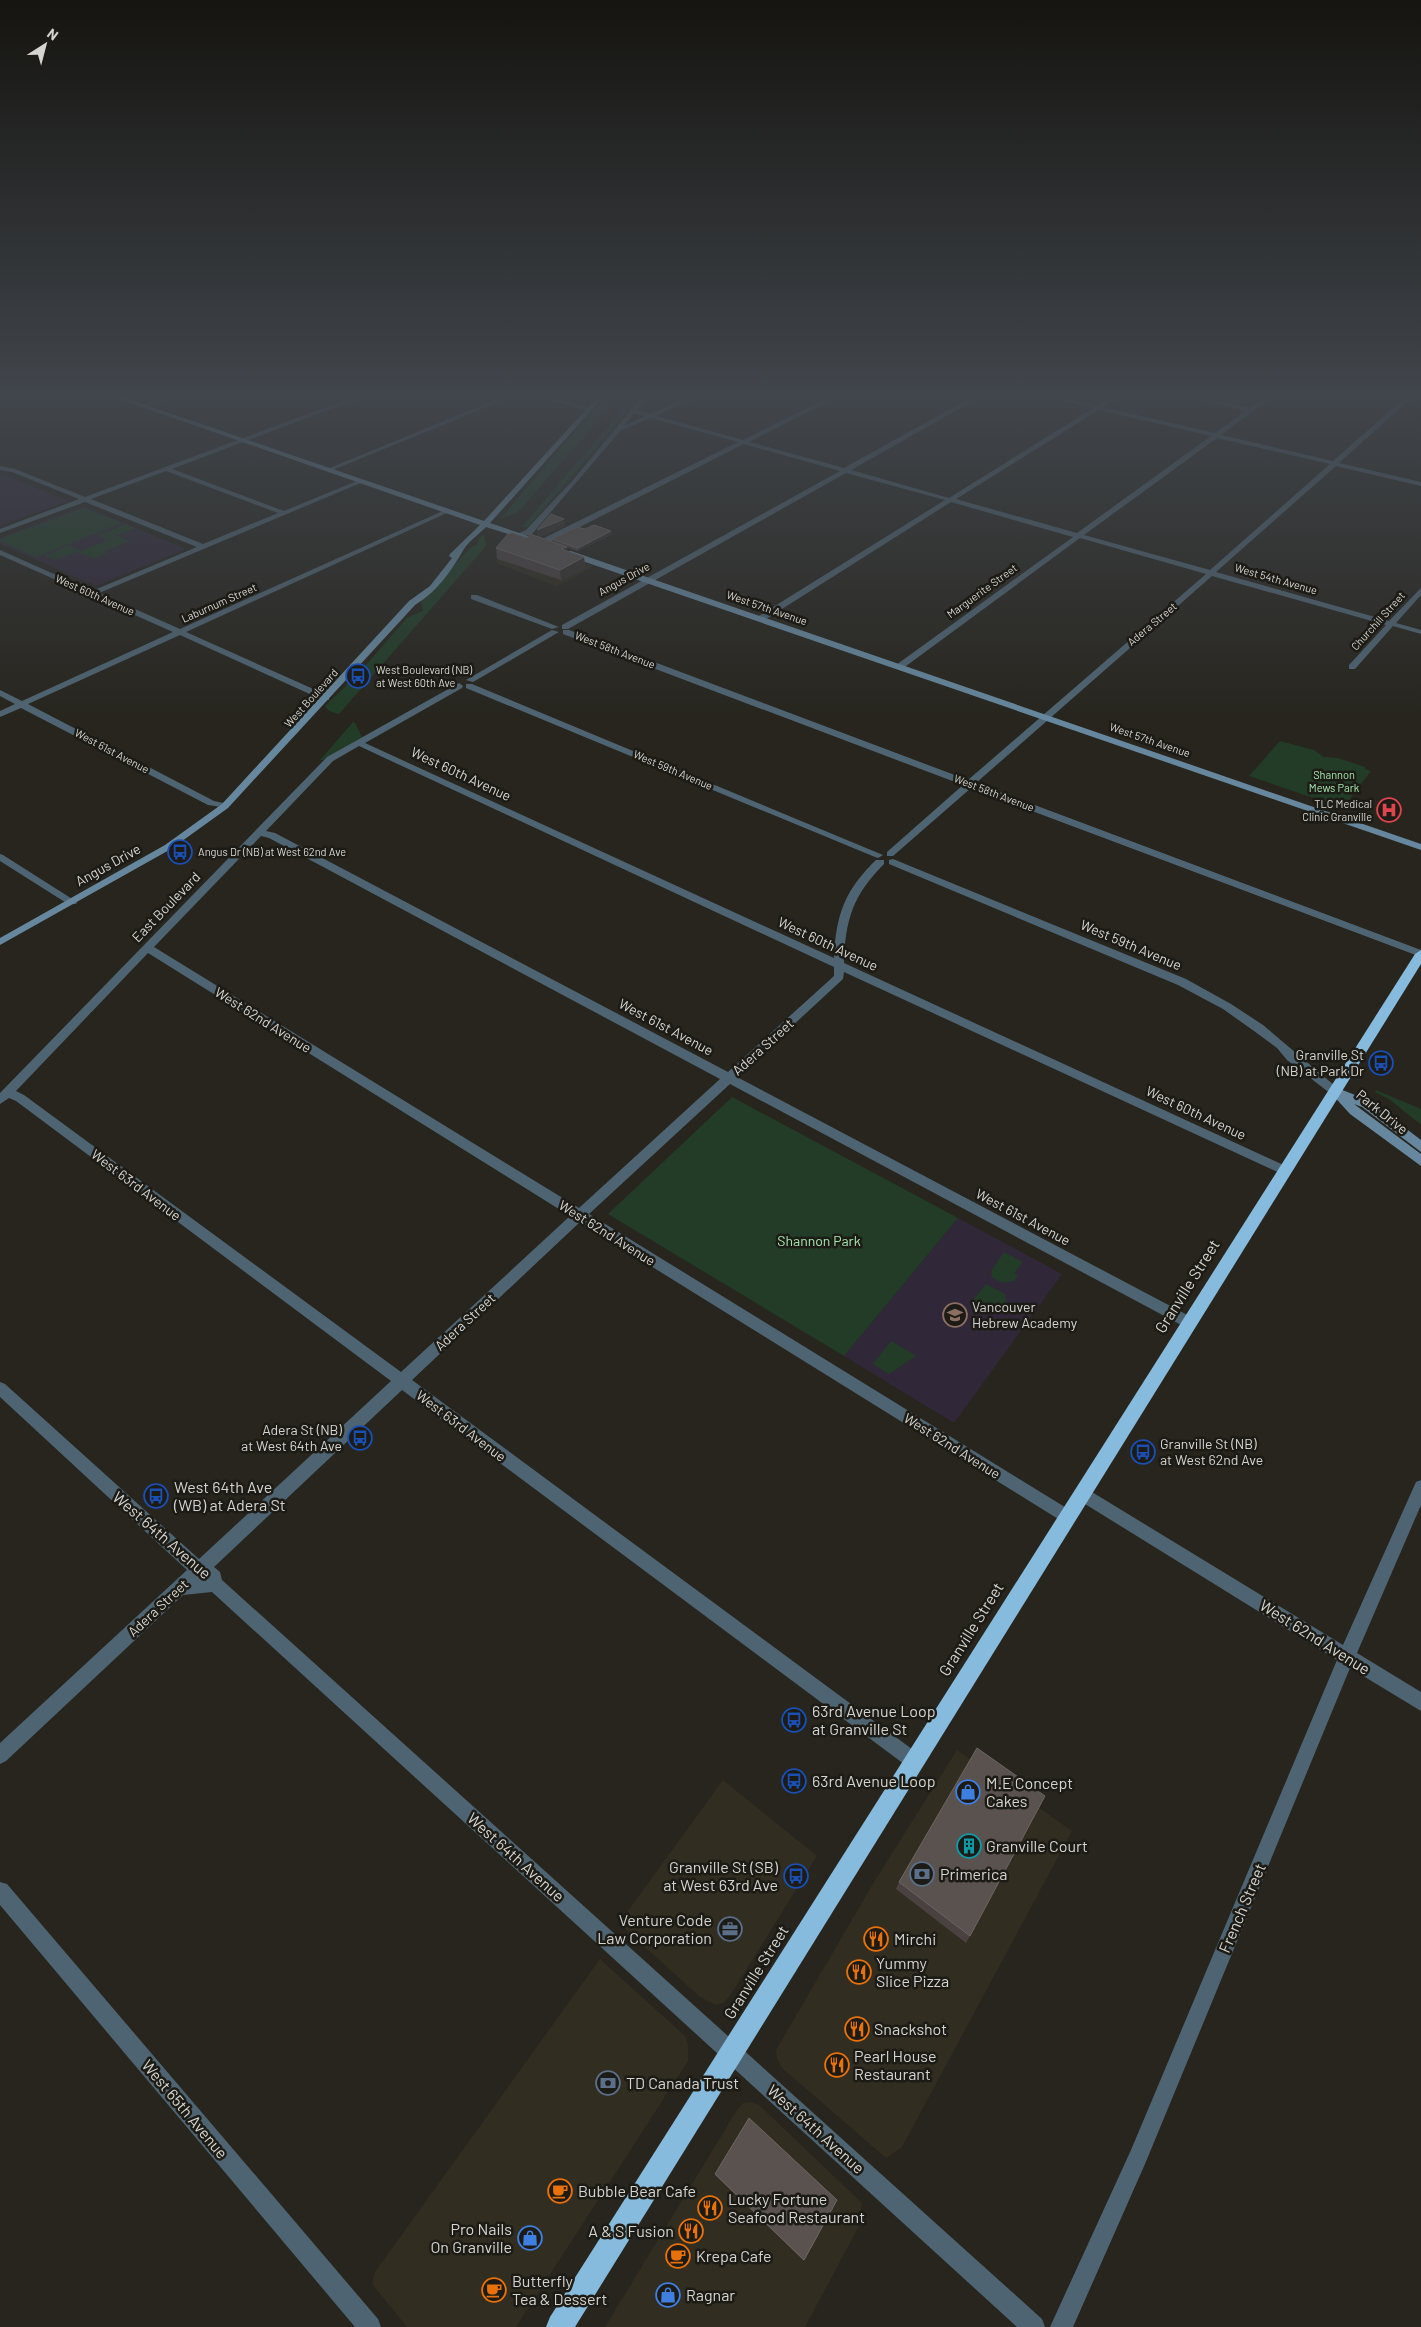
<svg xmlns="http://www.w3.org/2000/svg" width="1421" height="2327" font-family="Barlow,sans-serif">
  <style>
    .built { fill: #312d20 }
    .education { fill: #302838 }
    .green { fill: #223c27 }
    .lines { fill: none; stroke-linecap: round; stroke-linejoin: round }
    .street { fill: #4f6472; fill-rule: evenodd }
    .secondary { fill: #66879d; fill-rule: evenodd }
    .highway { fill: #86bbde; fill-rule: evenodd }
    .wall { fill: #4a4240 }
    .shaded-wall { fill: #35302c }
    .building { fill: #59524f; stroke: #6c6664 }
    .labels { text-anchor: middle; stroke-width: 5; stroke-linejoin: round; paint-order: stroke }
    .far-street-label { font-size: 11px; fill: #d6d4d0; stroke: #1d1b15 }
    .far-poi-label { font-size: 11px; fill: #d6d4d0; stroke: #1d1b15; text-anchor: start }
    .far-park-label { font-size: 11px; fill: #a4e9b0; stroke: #1d1b15 }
    .street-label { font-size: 14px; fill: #d6d4d0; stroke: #1d1b15 }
    .poi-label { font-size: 14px; fill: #d6d4d0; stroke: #1d1b15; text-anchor: end }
    .park-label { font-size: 14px; fill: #a4e9b0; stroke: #1d1b15 }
    .near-street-label { font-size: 16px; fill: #d6d4d0; stroke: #1d1b15 }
    .near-poi-label { font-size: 16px; fill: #d6d4d0; stroke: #1d1b15; text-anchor: start }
  </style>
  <rect width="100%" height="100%" fill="#27251e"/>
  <path class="built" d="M 512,542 L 537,546 L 594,566 L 557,586 L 498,564 L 496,561 Z
    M 957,1750 L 1072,1831 L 902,2147 L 886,2158 L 782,2068 L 777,2058 L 776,2050 L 874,1882 Z
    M 723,1780 L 817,1856 L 730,1996 L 723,2003 L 716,2005 L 700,1997 L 622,1926 L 628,1911 Z
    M 600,1959 L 685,2036 L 688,2044 L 688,2061 L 516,2327 L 407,2327 L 372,2284 L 375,2272 Z
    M 751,2102 L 759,2105 L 862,2203 L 859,2226 L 805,2327 L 605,2327 L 737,2110 L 743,2103 Z"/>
  <path class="education" d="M 0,473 L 68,501 L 0,526 Z
    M 83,506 L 186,549 L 96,586 L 0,544 L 0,538 Z
    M 958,1218 L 1062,1274 L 954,1423 L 844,1356 Z"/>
  <path class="green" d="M 600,405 L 610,407 L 518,512 L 500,519 L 593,410 Z
    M 623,409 L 629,409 L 528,527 L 522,527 Z
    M 83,508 L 122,523 L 36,557 L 0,541 L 0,539 Z
    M 125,524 L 135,528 L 107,540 L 97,536 Z
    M 484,534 L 486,546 L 339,714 L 329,711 L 325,706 L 352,680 L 357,680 L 362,675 L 358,674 L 408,617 L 423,611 L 421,602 L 470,548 L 478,544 L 478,539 Z
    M 117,536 L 130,541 L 105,551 L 108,553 L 94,559 L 77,552 L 55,560 L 44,556 L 69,545 L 81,551 Z
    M 353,722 L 355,723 L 362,737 L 323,760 L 320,760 Z
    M 1280,741 L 1314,750 L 1324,757 L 1338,758 L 1365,767 L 1365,769 L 1371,771 L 1343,808 L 1249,776 Z
    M 1376,1090 L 1421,1109 L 1421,1125 L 1389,1099 L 1375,1092 Z
    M 732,1097 L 958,1218 L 844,1356 L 608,1214 Z
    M 1004,1252 L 1023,1262 L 1014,1273 L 1018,1276 L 1014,1281 L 1002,1283 L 992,1277 L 991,1271 Z
    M 986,1284 L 1005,1294 L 1006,1302 L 1001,1308 L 984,1307 L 973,1300 Z
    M 891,1341 L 916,1356 L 889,1374 L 873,1364 Z"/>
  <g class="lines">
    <path class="street" d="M 174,393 L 184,393 L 145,407 L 140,406 Z
      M 364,393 L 373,393 L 172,469 L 284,511 L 359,480 L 363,480 L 363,482 L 99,593 L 180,629 L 445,510 L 449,510 L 449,512 L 186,632 L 329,696 L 329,700 L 323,700 L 180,635 L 28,704 L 214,801 L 228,804 L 228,808 L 208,805 L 21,708 L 0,717 L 0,711 L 15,704 L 0,696 L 0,690 L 22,701 L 173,632 L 0,555 L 0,550 L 92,591 L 197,547 L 85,502 L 0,533 L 0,529 L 79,499 L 12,472 L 0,470 L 0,466 L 15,469 L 85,497 ZM 166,471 L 278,513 L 203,544 L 91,499 Z
      M 512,393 L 521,393 L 330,471 L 325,470 Z
      M 525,393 L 536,393 L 593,409 L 590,411 Z
      M 645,393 L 651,393 L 637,410 L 650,414 L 696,393 L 704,393 L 656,416 L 743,440 L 837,393 L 845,393 L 749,442 L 844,468 L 979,393 L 987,393 L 851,470 L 949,498 L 1093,408 L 1033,393 L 1045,393 L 1097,406 L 1117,393 L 1124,393 L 1103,407 L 1215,433 L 1246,411 L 1173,393 L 1185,393 L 1250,408 L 1270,393 L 1277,393 L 1221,435 L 1333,461 L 1410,393 L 1417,393 L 1339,463 L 1421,482 L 1421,486 L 1336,466 L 1216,572 L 1389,621 L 1421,588 L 1421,595 L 1396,623 L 1421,630 L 1421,634 L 1393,626 L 1355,669 L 1349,669 L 1349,665 L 1386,625 L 1212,576 L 976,783 L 1421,950 L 1421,957 L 971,788 L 893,856 L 887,856 L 887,852 L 963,785 L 563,634 L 563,630 L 569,630 L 968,780 L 1206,574 L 1080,538 L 902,669 L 896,669 L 896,665 L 1073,537 L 951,502 L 763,621 L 757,621 L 757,617 L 945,500 L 846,473 L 568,629 L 562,629 L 562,625 L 840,471 L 744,444 L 544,545 L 538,545 L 538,541 L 738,442 L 651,418 L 621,430 L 532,534 L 517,538 L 517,534 L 526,530 L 574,479 ZM 1099,410 L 1211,436 L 1077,533 L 956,499 ZM 634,413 L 645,416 L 624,426 ZM 1217,438 L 1330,464 L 1210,570 L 1084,535 Z
      M 471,595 L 477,595 L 559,627 L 552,629 L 471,599 Z
      M 552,630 L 559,632 L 473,682 L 466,680 Z
      M 459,683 L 463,686 L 462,688 L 365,743 L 834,958 C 836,914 845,890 876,860 L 884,860 L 884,864 C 853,895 845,920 844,963 L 1290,1168 L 1292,1171 L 1286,1176 L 1282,1174 L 844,972 L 843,979 L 737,1077 L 1195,1319 L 1197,1323 L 1195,1327 L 1190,1329 L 1185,1327 L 730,1084 L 589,1214 L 1073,1512 L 1076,1517 L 1073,1522 L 1068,1524 L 1063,1522 L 580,1222 L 412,1380 L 920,1755 L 923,1761 L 920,1767 L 914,1770 L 908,1767 L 402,1390 L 214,1567 L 220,1572 L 222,1580 L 1042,2319 L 1045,2327 L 1017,2327 L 212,1592 L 183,1595 L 6,1761 L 0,1764 L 0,1743 L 187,1570 L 0,1397 L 0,1382 L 5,1384 L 199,1559 L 391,1381 L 16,1101 L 9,1098 L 0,1104 L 0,1093 L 327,757 ZM 359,746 L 834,967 L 834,976 L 728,1072 L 275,833 L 266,831 L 333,761 ZM 261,836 L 269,838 L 720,1079 L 579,1208 L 154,947 ZM 148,953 L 570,1216 L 401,1372 L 24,1095 L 16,1091 Z
      M 466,684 L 472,684 L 883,855 L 878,858 L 875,857 L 466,688 Z
      M 0,854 L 3,855 L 77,902 L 76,904 L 68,904 L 0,861 Z
      M 893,859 L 1186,979 L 1231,1004 L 1263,1025 L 1341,1091 L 1339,1094 L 1331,1094 L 1287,1060 L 1277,1048 L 1254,1031 L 1223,1009 L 1178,985 L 889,864 L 889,860 Z
      M 1421,1480 L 1421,1505 L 1357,1653 L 1421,1692 L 1421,1711 L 1350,1668 L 1145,2164 L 1073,2327 L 1050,2327 L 1131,2150 L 1337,1660 L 1077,1499 L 1074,1494 L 1077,1489 L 1082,1487 L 1087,1489 L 1343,1645 L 1416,1482 Z
      M 0,1882 L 7,1884 L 378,2319 L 381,2327 L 355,2327 L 0,1905 Z"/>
    <path class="secondary" d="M 0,393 L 5,393 L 0,396 Z
      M 102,393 L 111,393 L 484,521 L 601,393 L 607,393 L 490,523 L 528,536 L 528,540 L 486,527 C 479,534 469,541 464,549 C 451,571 438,591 415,605 L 228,808 L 171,849 L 0,945 L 0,938 L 165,845 L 222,804 L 409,601 L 430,586 L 452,558 L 449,556 L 450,554 L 480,525 Z
      M 565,551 L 571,551 L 1421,844 L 1421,850 L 565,555 Z
      M 1335,1087 L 1370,1101 L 1421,1140 L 1421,1152 L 1362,1107 L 1354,1104 L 1421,1154 L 1421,1166 L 1350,1114 L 1329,1091 Z"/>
    <path class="highway" d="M 1421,950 L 1421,964 L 575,2327 L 546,2327 L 550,2317 L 1415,954 Z"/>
  </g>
  <path class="wall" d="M 565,526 L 539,537 L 553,542 L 552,539 L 585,529 L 612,534 L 578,551 L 567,547 L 567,551 L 584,557 L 585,568 L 561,580 L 497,559 L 496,548 L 527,538 L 538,537 L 537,530 Z
    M 899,1882 L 970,1936 L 966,1943 L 896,1889 Z
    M 715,2174 L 837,2200 L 804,2261 L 715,2175 Z"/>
  <path class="shaded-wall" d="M 564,519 L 565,526 L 538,537 L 537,530 Z
    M 611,531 L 612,534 L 578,551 L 578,548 Z
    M 567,547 L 568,557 L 561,549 Z
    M 584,557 L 585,568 L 561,580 L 560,570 Z"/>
  <path class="building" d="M 551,514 L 564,519 L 537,530 Z
    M 594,525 L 611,531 L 578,548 L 552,539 L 577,527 L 585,529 Z
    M 512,533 L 527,538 L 530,534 L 567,547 L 561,549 L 584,557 L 560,570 L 496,548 L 508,534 Z
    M 977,1748 L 1045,1796 L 970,1936 L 899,1882 Z
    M 749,2118 L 837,2200 L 804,2260 L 715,2174 Z"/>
  <linearGradient id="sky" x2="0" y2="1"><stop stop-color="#151410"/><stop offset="0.55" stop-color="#41464c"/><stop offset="1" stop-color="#41464c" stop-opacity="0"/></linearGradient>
  <rect width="1421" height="719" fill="url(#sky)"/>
  <defs>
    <g id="bus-ring" transform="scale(1.25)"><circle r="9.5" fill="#1d1b15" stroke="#1a4fb4" stroke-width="1.5"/><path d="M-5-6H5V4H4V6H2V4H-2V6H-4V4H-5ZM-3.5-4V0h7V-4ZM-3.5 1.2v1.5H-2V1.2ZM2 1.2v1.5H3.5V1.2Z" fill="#1a4fb4"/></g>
    <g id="hospital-ring" transform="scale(1.25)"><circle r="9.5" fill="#1d1b15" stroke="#e0444e" stroke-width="1.5"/><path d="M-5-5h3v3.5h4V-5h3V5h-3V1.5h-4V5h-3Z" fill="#e0444e"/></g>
    <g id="school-ring" transform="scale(1.25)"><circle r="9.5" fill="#1d1b15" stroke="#8d6e63" stroke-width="1.5"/><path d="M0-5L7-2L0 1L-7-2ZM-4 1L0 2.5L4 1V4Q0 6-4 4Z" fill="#8d6e63"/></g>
    <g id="shop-ring" transform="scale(1.25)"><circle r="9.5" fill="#1d1b15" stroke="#3f7fe0" stroke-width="1.5"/><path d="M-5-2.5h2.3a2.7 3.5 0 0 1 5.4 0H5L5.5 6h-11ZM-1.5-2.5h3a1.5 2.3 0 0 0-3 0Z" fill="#3f7fe0"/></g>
    <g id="building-ring" transform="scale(1.25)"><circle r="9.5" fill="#1d1b15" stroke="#0f9aa8" stroke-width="1.5"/><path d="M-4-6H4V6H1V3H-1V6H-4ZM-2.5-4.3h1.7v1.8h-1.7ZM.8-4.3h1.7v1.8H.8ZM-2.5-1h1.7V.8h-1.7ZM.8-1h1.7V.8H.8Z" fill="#0f9aa8"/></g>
    <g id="bank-ring" transform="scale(1.25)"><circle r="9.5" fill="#1d1b15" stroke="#5c6f8a" stroke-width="1.5"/><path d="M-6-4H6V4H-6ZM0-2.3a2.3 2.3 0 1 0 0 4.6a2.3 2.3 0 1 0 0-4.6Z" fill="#5c6f8a"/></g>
    <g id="office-ring" transform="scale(1.25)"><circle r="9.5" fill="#1d1b15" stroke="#5c6f8a" stroke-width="1.5"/><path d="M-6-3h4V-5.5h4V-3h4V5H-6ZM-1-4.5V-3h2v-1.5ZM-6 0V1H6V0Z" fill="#5c6f8a"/></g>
    <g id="restaurant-ring" transform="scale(1.25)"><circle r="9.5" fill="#1d1b15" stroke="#e8710a" stroke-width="1.5"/><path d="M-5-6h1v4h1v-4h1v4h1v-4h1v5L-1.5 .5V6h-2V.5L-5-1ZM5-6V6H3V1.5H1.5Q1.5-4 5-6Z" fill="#e8710a"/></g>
    <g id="cafe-ring" transform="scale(1.25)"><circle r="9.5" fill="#1d1b15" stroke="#e8710a" stroke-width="1.5"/><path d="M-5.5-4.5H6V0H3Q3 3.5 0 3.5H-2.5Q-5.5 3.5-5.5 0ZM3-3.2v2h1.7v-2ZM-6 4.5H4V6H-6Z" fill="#e8710a"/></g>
  </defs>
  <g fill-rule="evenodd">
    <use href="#bus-ring" x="358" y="676"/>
    <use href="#hospital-ring" x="1389" y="810"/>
    <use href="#bus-ring" x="180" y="852"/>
    <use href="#bus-ring" x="1381" y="1063"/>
    <use href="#school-ring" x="955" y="1315"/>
    <use href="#bus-ring" x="360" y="1438"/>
    <use href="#bus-ring" x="1143" y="1452"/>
    <use href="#bus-ring" x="156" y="1496"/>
    <use href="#bus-ring" x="794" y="1720"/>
    <use href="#bus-ring" x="794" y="1781"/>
    <use href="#shop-ring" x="968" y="1792"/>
    <use href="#building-ring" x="969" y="1846"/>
    <use href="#bank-ring" x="922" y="1874"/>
    <use href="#bus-ring" x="796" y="1876"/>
    <use href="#office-ring" x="730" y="1929"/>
    <use href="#restaurant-ring" x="876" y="1939"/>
    <use href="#restaurant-ring" x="859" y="1972"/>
    <use href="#restaurant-ring" x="857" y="2029"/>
    <use href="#restaurant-ring" x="837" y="2065"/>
    <use href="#bank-ring" x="608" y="2083"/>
    <use href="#cafe-ring" x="560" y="2191"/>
    <use href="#restaurant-ring" x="710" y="2208"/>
    <use href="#restaurant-ring" x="691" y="2231"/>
    <use href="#shop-ring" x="530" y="2238"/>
    <use href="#cafe-ring" x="678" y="2256"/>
    <use href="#cafe-ring" x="494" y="2290"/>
    <use href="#shop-ring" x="668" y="2295"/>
  </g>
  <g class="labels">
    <g class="far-street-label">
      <text transform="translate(624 579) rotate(-29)" y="4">Angus Drive</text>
      <text transform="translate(1276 579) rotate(16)" y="4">West 54th Avenue</text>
      <text transform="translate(982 591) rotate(-36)" y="4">Marguerite Street</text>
      <text transform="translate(95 595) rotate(24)" y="4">West 60th Avenue</text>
      <text transform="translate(219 603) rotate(-24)" y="4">Laburnum Street</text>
      <text transform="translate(767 608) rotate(19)" y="4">West 57th Avenue</text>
      <text transform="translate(1378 621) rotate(-48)" y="4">Churchill Street</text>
      <text transform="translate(1152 624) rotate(-40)" y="4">Adera Street</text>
      <text transform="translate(615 650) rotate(21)" y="4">West 58th Avenue</text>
      <text transform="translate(311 698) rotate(-48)" y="4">West Boulevard</text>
      <text transform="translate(1150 740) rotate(19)" y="4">West 57th Avenue</text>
      <text transform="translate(112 751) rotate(28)" y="4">West 61st Avenue</text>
      <text transform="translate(673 770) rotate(23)" y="4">West 59th Avenue</text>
      <text transform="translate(994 793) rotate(21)" y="4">West 58th Avenue</text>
    </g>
    <g class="far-poi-label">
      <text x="376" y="674">West Boulevard (NB)<tspan x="376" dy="13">at West 60th Ave</tspan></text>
      <text x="1372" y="808" text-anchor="end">TLC Medical<tspan x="1372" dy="13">Clinic Granville</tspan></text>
      <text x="198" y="856">Angus Dr (NB) at West 62nd Ave</text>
    </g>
    <g class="far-park-label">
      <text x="1334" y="779">Shannon<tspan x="1334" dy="13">Mews Park</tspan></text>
    </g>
    <g class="street-label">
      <text transform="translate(461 774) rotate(25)" y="5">West 60th Avenue</text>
      <text transform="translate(108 865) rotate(-29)" y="5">Angus Drive</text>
      <text transform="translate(166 907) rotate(-46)" y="5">East Boulevard</text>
      <text transform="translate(828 944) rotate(25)" y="5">West 60th Avenue</text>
      <text transform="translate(1131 945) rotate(23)" y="5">West 59th Avenue</text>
      <text transform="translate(263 1020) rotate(32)" y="5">West 62nd Avenue</text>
      <text transform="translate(666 1027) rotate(28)" y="5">West 61st Avenue</text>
      <text transform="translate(763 1047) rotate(-42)" y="5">Adera Street</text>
      <text transform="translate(1382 1112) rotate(39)" y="5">Park Drive</text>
      <text transform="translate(1196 1113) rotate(25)" y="5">West 60th Avenue</text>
      <text transform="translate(136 1185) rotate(37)" y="5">West 63rd Avenue</text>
      <text transform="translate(1023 1217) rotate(28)" y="5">West 61st Avenue</text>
      <text transform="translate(607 1233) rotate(32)" y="5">West 62nd Avenue</text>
      <text transform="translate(465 1322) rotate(-43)" y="5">Adera Street</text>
      <text transform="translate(461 1426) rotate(37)" y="5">West 63rd Avenue</text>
      <text transform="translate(952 1446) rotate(32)" y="5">West 62nd Avenue</text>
      <text transform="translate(158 1608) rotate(-43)" y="5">Adera Street</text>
    </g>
    <g class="poi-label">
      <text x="1364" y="1060">Granville St<tspan x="1364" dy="16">(NB) at Park Dr</tspan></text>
      <text x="972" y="1312" text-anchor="start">Vancouver<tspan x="972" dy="16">Hebrew Academy</tspan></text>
      <text x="342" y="1435">Adera St (NB)<tspan x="342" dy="16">at West 64th Ave</tspan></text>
      <text x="1160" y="1449" text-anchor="start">Granville St (NB)<tspan x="1160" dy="16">at West 62nd Ave</tspan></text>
    </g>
    <g class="park-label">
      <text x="819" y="1246">Shannon Park</text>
    </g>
    <g class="near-street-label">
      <text transform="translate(1187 1286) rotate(-58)" y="6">Granville Street</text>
      <text transform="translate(162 1535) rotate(41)" y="6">West 64th Avenue</text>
      <text transform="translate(971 1629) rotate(-58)" y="6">Granville Street</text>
      <text transform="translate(1315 1637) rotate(32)" y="6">West 62nd Avenue</text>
      <text transform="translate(516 1857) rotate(42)" y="6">West 64th Avenue</text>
      <text transform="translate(1242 1908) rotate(-67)" y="6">French Street</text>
      <text transform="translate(756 1972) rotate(-58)" y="6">Granville Street</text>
      <text transform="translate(185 2109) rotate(50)" y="6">West 65th Avenue</text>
      <text transform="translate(816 2129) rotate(42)" y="6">West 64th Avenue</text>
    </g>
    <g class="near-poi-label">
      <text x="174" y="1493">West 64th Ave<tspan x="174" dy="18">(WB) at Adera St</tspan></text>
      <text x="812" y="1717">63rd Avenue Loop<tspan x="812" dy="18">at Granville St</tspan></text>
      <text x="812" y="1787">63rd Avenue Loop</text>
      <text x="986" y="1789">M.E Concept<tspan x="986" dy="18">Cakes</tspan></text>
      <text x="986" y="1852">Granville Court</text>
      <text x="778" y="1873" text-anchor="end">Granville St (SB)<tspan x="778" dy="18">at West 63rd Ave</tspan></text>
      <text x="940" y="1880">Primerica</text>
      <text x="712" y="1926" text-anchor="end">Venture Code<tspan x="712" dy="18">Law Corporation</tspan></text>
      <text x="894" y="1945">Mirchi</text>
      <text x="876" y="1969">Yummy<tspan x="876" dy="18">Slice Pizza</tspan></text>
      <text x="874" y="2035">Snackshot</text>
      <text x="854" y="2062">Pearl House<tspan x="854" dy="18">Restaurant</tspan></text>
      <text x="626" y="2089">TD Canada Trust</text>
      <text x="578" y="2197">Bubble Bear Cafe</text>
      <text x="728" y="2205">Lucky Fortune<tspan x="728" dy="18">Seafood Restaurant</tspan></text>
      <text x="512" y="2235" text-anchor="end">Pro Nails<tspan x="512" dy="18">On Granville</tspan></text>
      <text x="674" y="2237" text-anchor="end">A &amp; S Fusion</text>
      <text x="696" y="2262">Krepa Cafe</text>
      <text x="512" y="2287">Butterfly<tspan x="512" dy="18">Tea &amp; Dessert</tspan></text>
      <text x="686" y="2301">Ragnar</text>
    </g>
  </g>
  <g transform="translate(45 45) rotate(36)" stroke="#1d1b15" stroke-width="4" paint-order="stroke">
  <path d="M0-4L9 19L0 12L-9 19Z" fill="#d6d4d0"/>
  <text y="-8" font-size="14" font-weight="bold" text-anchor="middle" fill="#d6d4d0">N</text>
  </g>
</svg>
